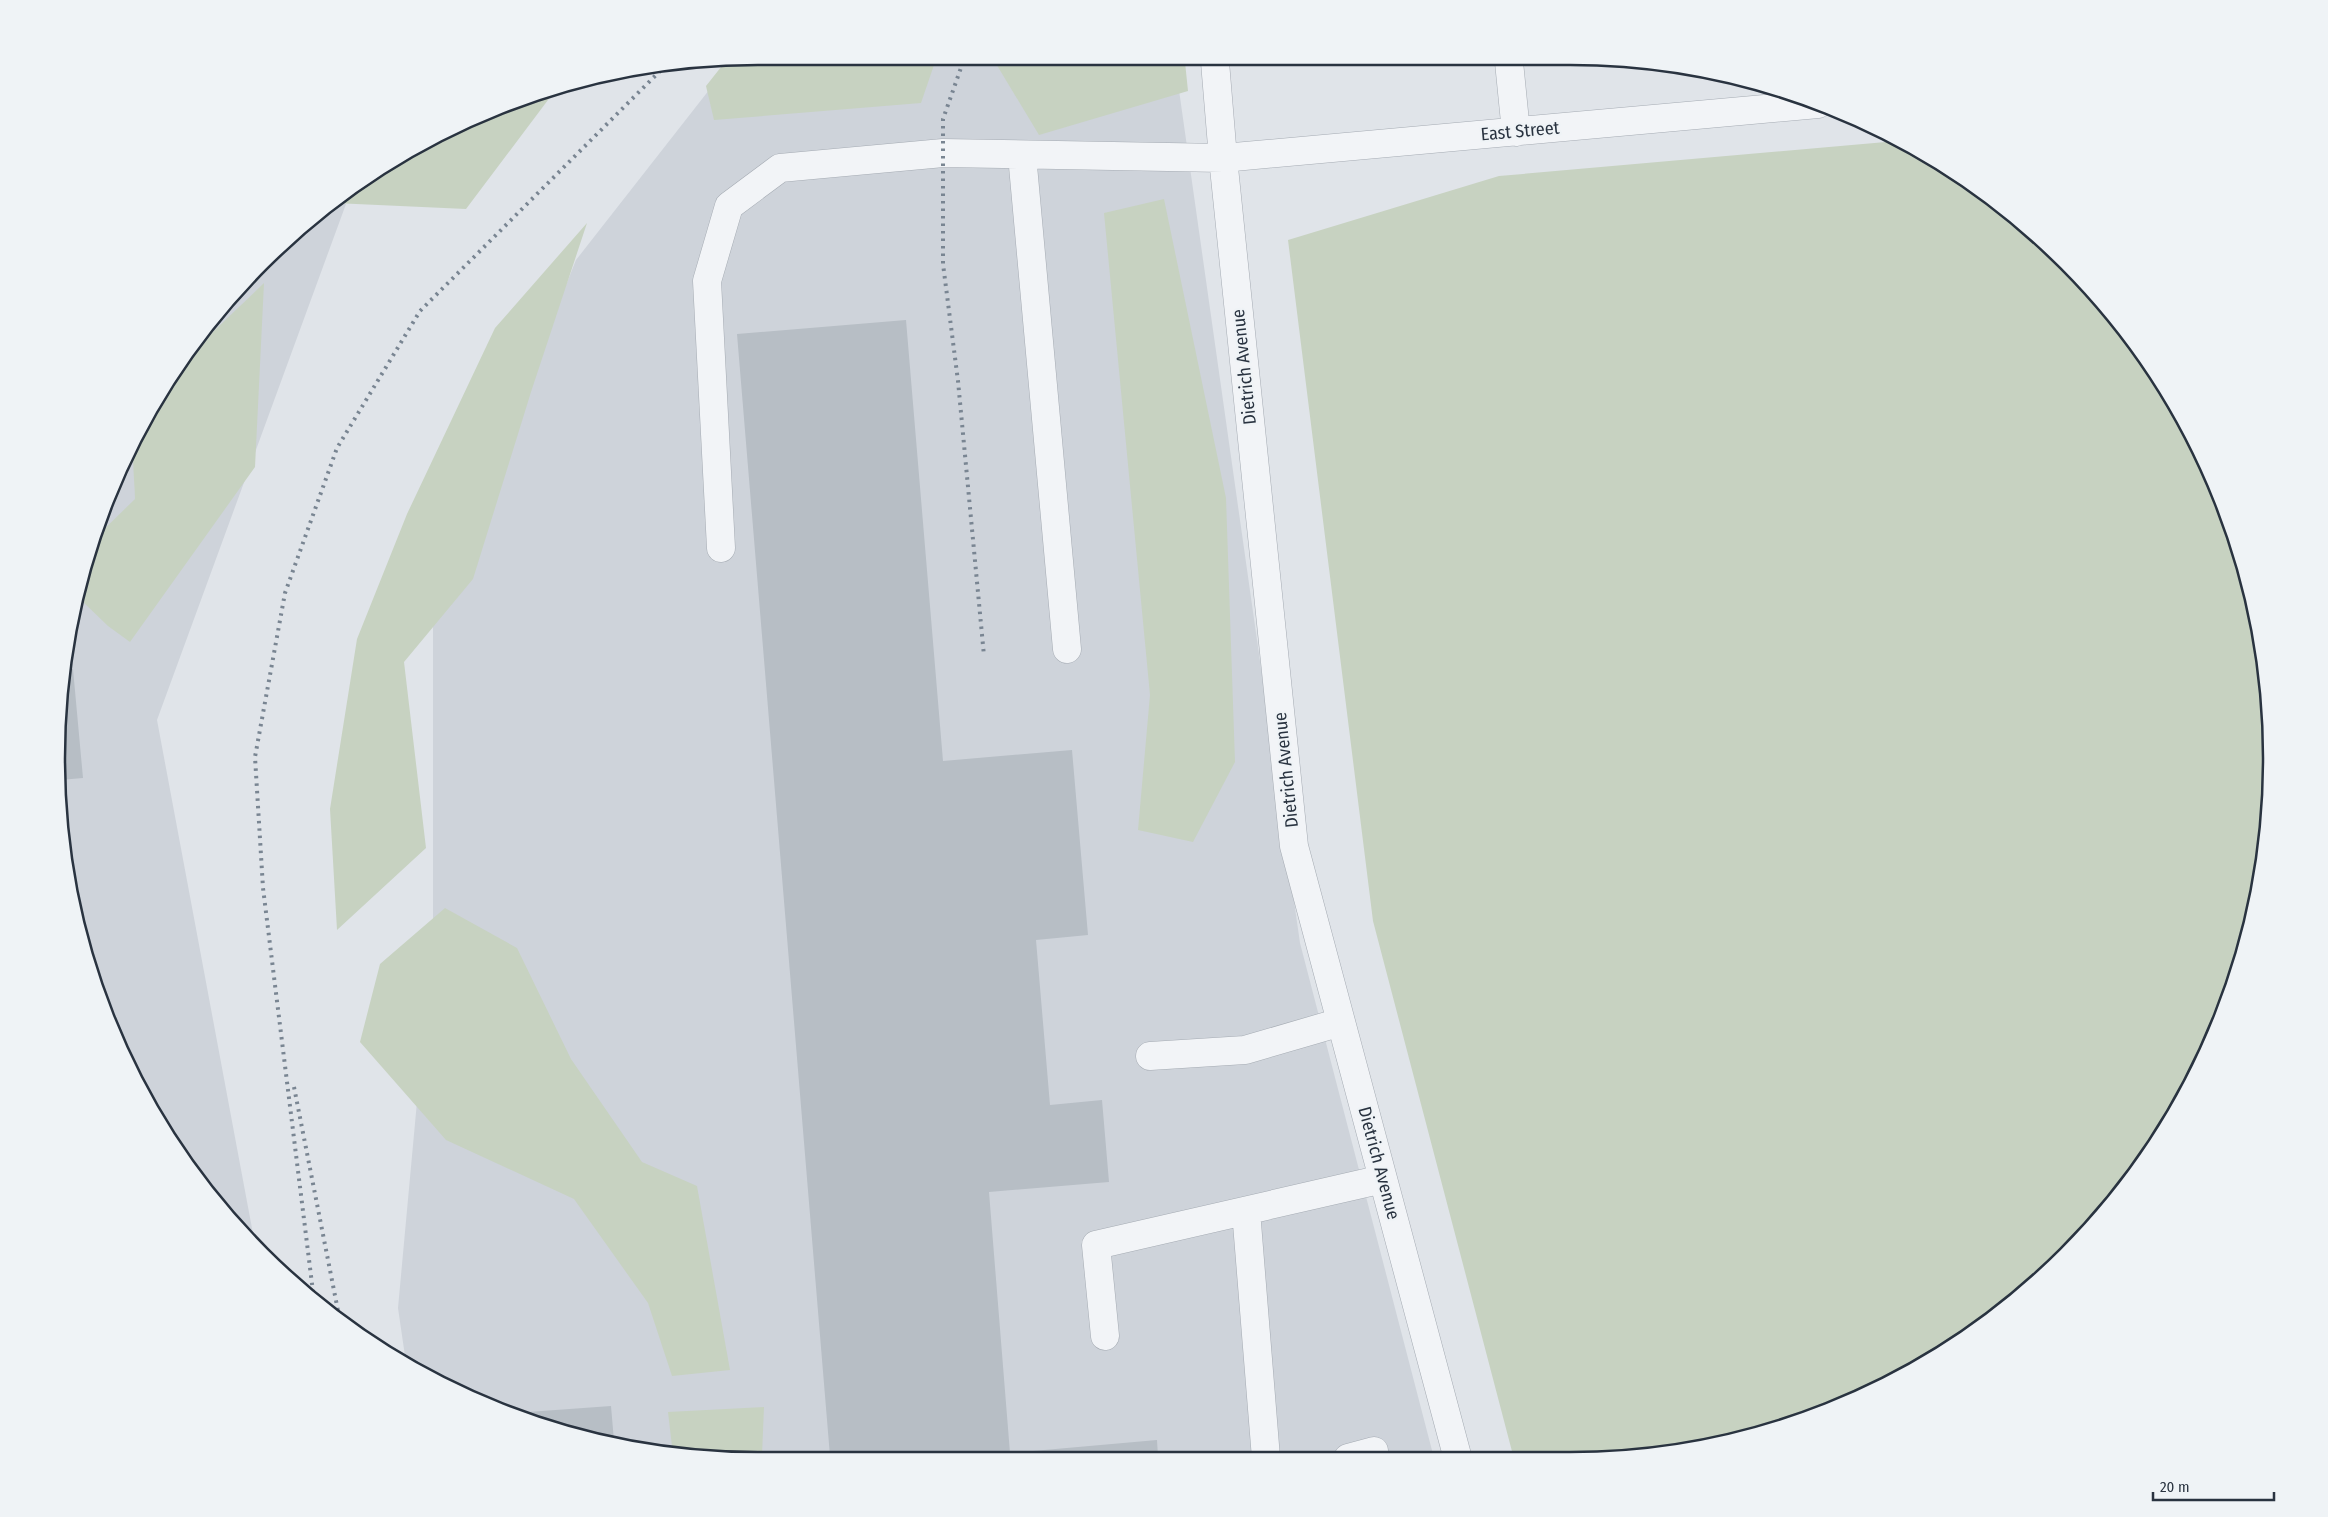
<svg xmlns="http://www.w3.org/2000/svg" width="2328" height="1517" font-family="'Fira Sans Condensed',sans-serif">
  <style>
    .built { fill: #ced3da }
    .green { fill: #c7d2c1 }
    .building { fill: #b7bec5 }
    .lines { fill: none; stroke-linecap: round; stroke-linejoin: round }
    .minor-casing { stroke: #a5abb3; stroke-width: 29 }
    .minor { stroke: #f2f4f7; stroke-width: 28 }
    .rail { stroke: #798592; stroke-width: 4; stroke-dasharray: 2.5 5; stroke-linecap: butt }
    .labels { text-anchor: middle; stroke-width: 4.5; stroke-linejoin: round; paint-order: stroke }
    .street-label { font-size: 18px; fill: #293340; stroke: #eff3f6 }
    .rim { fill: none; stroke: #293340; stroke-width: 2.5 }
  </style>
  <rect width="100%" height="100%" fill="#e0e4e9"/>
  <path class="built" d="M 731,62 L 1175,62 L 1300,943 L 1434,1458 L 667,1455 L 489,1407 L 406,1363 L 398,1308 L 433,928 L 433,617 L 576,260 Z
    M 335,202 L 346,204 L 157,720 L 254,1239 L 174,1148 L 110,1027 L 80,940 L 62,850 L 58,713 L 94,532 L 150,408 L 202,331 L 262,262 Z"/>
  <path class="green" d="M 725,62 L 935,62 L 921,103 L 714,120 L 706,86 Z
    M 995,62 L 1185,62 L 1188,91 L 1039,135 Z
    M 557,88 L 466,209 L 334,203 L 368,175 L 533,93 Z
    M 1897,141 L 1959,174 L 2032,230 L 2126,331 L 2199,448 L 2248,576 L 2270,712 L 2266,850 L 2235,984 L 2178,1109 L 2098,1221 L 1997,1315 L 1880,1388 L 1752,1437 L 1615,1459 L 1514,1459 L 1373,921 L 1288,240 L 1499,176 Z
    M 1164,199 L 1226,498 L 1235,762 L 1193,842 L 1138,830 L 1150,695 L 1104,213 Z
    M 587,223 L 531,392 L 473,579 L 404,662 L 426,848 L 337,930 L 330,809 L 357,639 L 407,514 L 495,328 Z
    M 264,283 L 255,467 L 130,642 L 108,626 L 80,599 L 92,541 L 135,499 C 135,483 131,456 135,441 C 151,383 222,325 264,283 Z
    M 445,908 L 517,948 L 571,1059 L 642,1162 L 697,1186 L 730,1370 L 672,1376 L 648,1303 L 574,1199 L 446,1140 L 360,1042 L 380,964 Z
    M 764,1407 L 762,1455 L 673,1455 L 668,1412 Z"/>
  <path class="building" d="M 906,320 L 943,761 L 1072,750 L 1088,935 L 1036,940 L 1050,1105 L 1102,1100 L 1109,1182 L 989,1192 L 1010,1453 L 1157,1440 L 1158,1457 L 830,1456 L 737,334 Z
    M 73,669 L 83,778 L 60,780 L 58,713 L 66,670 Z
    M 611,1406 L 614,1441 L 514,1414 L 514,1413 Z"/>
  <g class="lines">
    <g class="minor-casing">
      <path id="minor" d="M 1215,62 L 1223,158 L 1294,846 L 1458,1459
        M 1509,62 L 1516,132
        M 1022,155 L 1067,649
        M 721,548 L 707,281 L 729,206 L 780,168 L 943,153 L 1223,158 L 1818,104
        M 1150,1056 L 1245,1050 L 1341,1022
        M 1246,1211 L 1266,1458
        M 1105,1336 L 1096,1245 L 1383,1179
        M 1348,1458 L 1374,1451"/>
    </g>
    <use href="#minor" class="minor"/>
    <path class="rail" d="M 963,62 L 943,119 L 943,264 L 958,381 L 984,656
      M 294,1087 L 340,1321
      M 314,1300 L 263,888 L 255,757 L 285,593 L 337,448 L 420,311 L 669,62"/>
  </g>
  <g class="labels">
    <g class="street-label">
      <text transform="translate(1520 131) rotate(-5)" y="6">East Street</text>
      <text transform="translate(1244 367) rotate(-96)" y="6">Dietrich Avenue</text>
      <text transform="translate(1286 770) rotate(-96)" y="6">Dietrich Avenue</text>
      <text transform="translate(1379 1163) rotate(75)" y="6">Dietrich Avenue</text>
    </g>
  </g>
  <path d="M0 0H2328V1517H0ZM758 65H1570A693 693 0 0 1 2263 758V759A693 693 0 0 1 1570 1452H758A693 693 0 0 1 65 759V758A693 693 0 0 1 758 65Z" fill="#eff3f6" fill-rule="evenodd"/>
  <path class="rim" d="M758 65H1570A693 693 0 0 1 2263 758V759A693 693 0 0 1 1570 1452H758A693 693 0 0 1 65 759V758A693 693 0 0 1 758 65Z"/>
  <path d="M2153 1492v8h121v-8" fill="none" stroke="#293340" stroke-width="2.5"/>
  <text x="2160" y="1492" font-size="15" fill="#293340" stroke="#eff3f6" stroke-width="4" paint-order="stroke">20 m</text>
</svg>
